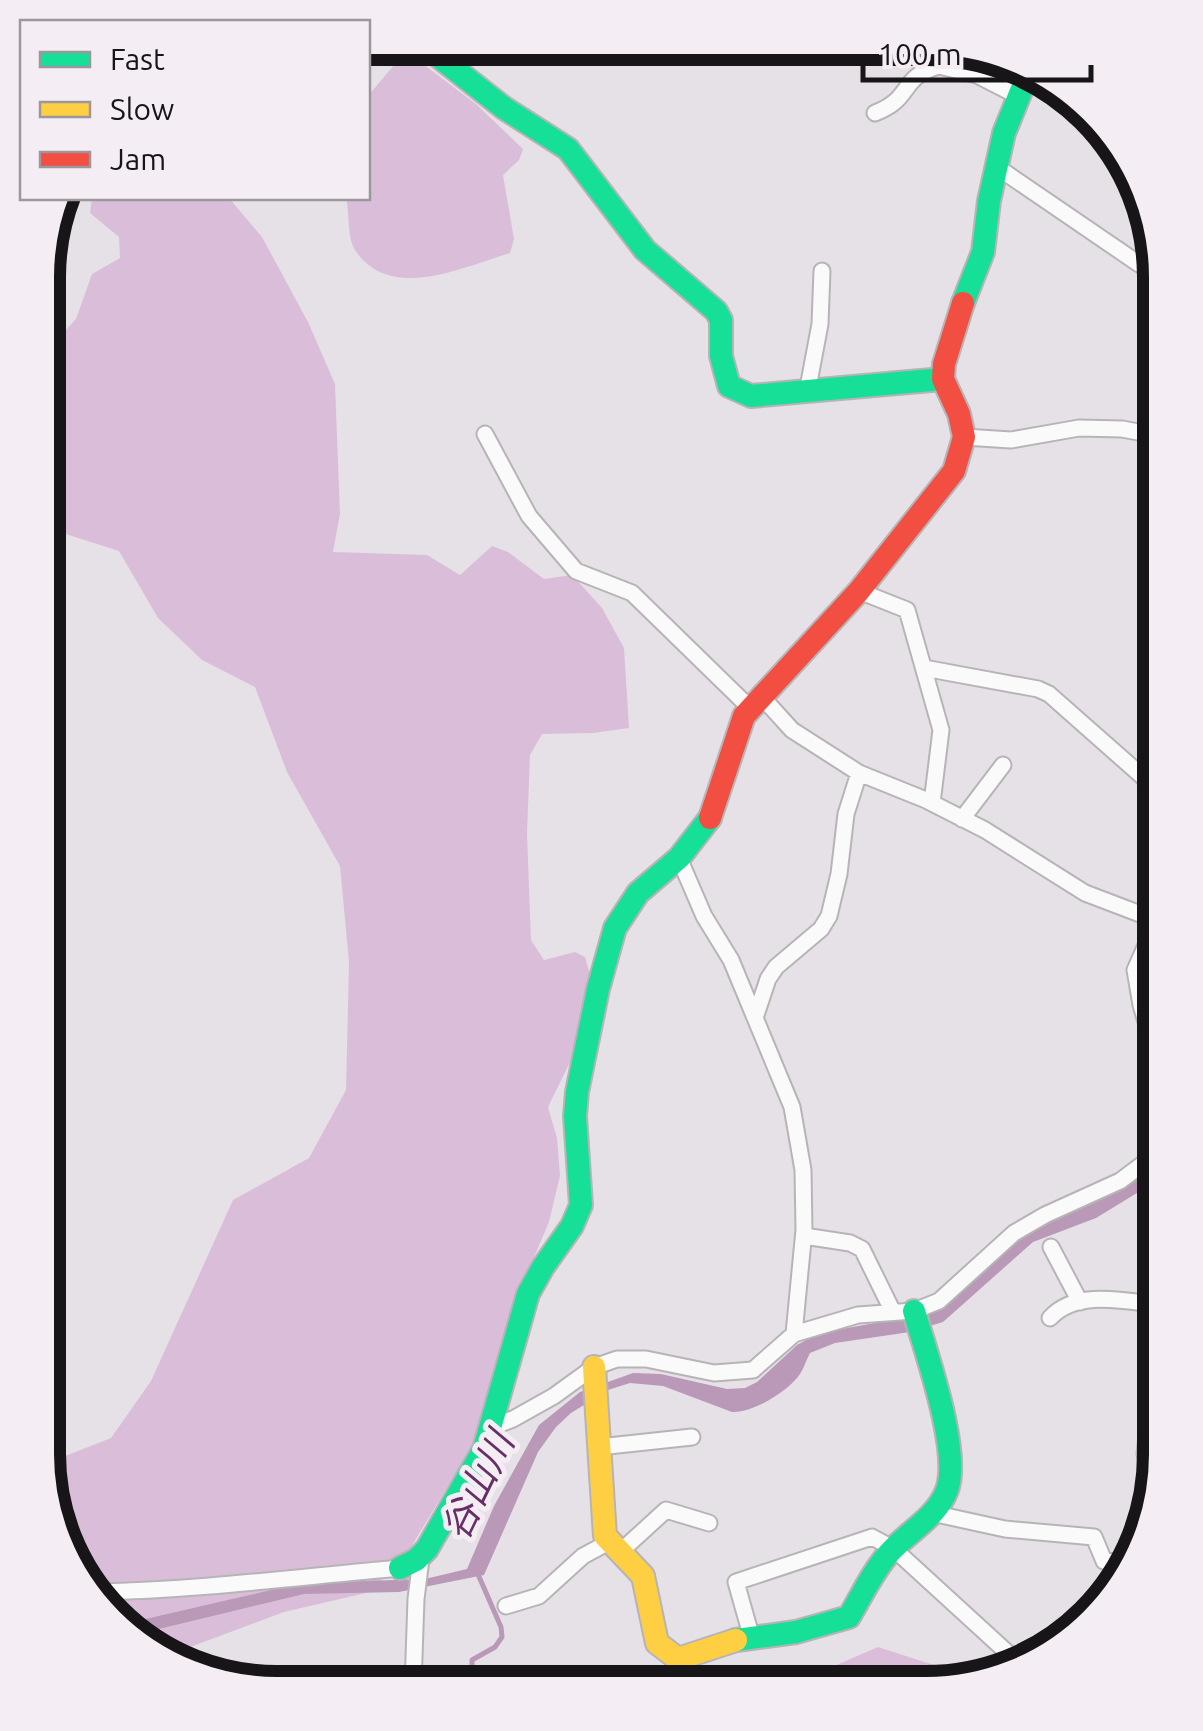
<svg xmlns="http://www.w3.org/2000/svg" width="1203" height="1731" font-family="Ubuntu,'Noto Sans JP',sans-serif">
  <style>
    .forest { fill: #dabed9 }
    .water { fill: #ba99b8 }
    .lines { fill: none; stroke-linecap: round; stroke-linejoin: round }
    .stream { stroke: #ba99b8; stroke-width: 5 }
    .street-casing { stroke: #b7b4b7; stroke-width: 19 }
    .fast-casing { stroke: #b7b4b7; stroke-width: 26 }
    .slow-casing { stroke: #b7b4b7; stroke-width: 26 }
    .jam-casing { stroke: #b7b4b7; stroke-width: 26 }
    .street { stroke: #fbfafb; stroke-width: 15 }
    .fast { stroke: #16e098; stroke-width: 22 }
    .slow { stroke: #ffcf43; stroke-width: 22 }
    .jam { stroke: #f24e42; stroke-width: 22 }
    .labels { text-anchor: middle; stroke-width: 10; stroke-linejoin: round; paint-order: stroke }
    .water-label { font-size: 38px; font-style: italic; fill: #662f66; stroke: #f4edf4 }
    .rim { fill: none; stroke: #171517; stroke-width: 12 }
  </style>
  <rect width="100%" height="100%" fill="#e6e1e6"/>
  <path class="forest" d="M 405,52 L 416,52 L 423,64 L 476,104 L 523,149 L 519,160 L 503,175 L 514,239 L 510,253 C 463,267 390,303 355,250 C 348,239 349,217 347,203 L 347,198 L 368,198 L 368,96 Z
    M 92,198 L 229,198 L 262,237 L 308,322 L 335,384 L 340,514 L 333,552 L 427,555 L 460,575 L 492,546 L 508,552 L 544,579 L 572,575 L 602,608 L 624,648 L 629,728 L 593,733 L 542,734 L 530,755 L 527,834 L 531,940 L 544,960 L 575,952 L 585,957 L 591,978 L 572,1058 L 548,1107 L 557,1138 L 560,1176 L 549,1222 L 529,1269 L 483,1428 L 408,1552 L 370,1592 L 284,1612 L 166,1656 L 146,1649 L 66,1557 L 45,1464 L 111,1438 L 151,1381 L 233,1200 L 309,1158 L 346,1090 L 349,962 L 340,866 L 287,772 L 255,687 L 202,660 L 158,618 L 119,551 L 44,527 L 44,348 L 49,348 L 76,319 L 92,274 L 120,258 L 119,237 L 90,213 Z
    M 878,1647 L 943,1668 L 950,1683 L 927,1688 L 783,1688 Z"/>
  <path class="water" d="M 1160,1157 L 1160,1179 L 1096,1218 L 1033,1242 L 943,1322 L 910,1332 L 835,1343 L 810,1353 C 806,1360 804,1368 800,1374 C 789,1391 751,1414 732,1412 L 663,1386 L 630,1383 L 608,1390 L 571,1413 L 556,1427 L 538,1452 L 484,1575 L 399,1592 L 304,1594 L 134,1635 L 124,1624 L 301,1583 L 425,1579 L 467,1569 L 494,1506 L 539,1425 L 580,1392 L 633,1373 L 661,1374 L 727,1389 L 745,1388 L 757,1382 L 797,1345 L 819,1333 L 903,1318 L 1037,1227 L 1115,1190 Z"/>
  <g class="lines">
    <path class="stream" d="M 472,1687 L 472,1660 L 495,1647 L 502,1637 L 501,1627 L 477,1572"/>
    <g class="street-casing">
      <path id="street" d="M 928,45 L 939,66 L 977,75 L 1018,96
        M 875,113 C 913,99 899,77 939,66
        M 997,167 L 1139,264 L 1159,269
        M 807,393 L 820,324 L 822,271
        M 485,434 L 529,516 L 576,571 L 632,593 L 751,709
        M 964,437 L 1011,440 L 1079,428 L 1122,429 L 1160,436
        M 859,591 L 907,610 L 941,730 L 932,803
        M 924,668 L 1038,689 L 1049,694 L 1160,792
        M 762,697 L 792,730 L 859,773 L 926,800 L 985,830 L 1085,893 L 1156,920
        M 962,819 L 1003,765
        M 679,858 L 704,916 L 731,960 L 792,1107 L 803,1170 L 804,1230 L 794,1334
        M 1159,916 L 1135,970 L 1141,1005 L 1160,1068
        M 755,1018 L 768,979 L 776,967 L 821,929 L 829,916 L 839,874 L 846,814 L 859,773
        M 804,1236 L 850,1243 L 862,1249 L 893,1312
        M 1051,1247 L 1080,1302
        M 1050,1318 C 1076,1289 1125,1301 1160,1305
        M 492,1427 L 513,1419 L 554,1396 L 594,1367 L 617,1359 L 646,1359 L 714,1373 L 753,1370 L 794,1334 L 858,1315 L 914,1311 L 939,1301 L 1014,1233 L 1045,1215 L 1120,1181 L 1160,1151
        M 599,1447 L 692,1437
        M 1154,1487 L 1145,1454 L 1160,1311
        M 932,1513 L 1005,1529 L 1094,1537 L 1104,1561 L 1119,1562 L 1131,1556
        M 620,1552 L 666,1510 L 709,1523
        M 96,1592 C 198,1590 298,1577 400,1568
        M 506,1606 L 539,1596 L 583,1556 L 611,1541
        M 751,1635 L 736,1582 L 872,1537 L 894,1549 L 1022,1666
        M 413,1687 L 416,1599 L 421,1559"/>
    </g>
    <g class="fast-casing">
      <path id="fast" d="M 433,52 L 504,108 L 568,149 L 645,250 L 716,311 L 721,320 L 721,356 L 729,386 L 751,396 L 943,379
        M 963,303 L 983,252 L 989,201 L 1004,133 L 1028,74
        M 400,1568 L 416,1560 L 427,1549 L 484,1449 L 528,1294 L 543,1267 L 572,1226 L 581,1205 L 575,1116 L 577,1092 L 598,989 L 615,928 L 638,893 L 679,858 L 710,818
        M 736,1640 L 796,1632 L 849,1617 C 862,1595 873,1571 890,1552 C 908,1532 937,1517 947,1490 C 961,1451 926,1353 914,1311"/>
    </g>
    <g class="slow-casing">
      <path id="slow" d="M 594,1367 L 605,1536 L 643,1576 L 657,1643 L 678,1659 L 736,1640"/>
    </g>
    <g class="jam-casing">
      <path id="jam" d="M 710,818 L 744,716 L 859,591 L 954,471 L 964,437 L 959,414 L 943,379 L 944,364 L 963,303"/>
    </g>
    <use href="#street" class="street"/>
    <use href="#fast" class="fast"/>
    <use href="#slow" class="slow"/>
    <use href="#jam" class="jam"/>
  </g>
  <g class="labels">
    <g class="water-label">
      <text transform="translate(478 1486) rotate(-64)" y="13">谷山川</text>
    </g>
  </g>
  <path d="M0 0H1203V1731H0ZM277 60H926A217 217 0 0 1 1143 277V1454A217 217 0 0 1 926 1671H277A217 217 0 0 1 60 1454V277A217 217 0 0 1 277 60Z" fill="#f4edf4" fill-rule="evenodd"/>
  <path class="rim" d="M277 60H926A217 217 0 0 1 1143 277V1454A217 217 0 0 1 926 1671H277A217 217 0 0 1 60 1454V277A217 217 0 0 1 277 60Z"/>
  <rect x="20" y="20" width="350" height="180" fill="#f4edf4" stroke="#9c979c" stroke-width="2.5"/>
  <rect x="40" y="52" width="50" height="15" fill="#16e098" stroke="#9c979c" stroke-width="2.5"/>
  <text x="110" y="70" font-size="30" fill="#171517">Fast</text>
  <rect x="40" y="102" width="50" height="15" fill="#ffcf43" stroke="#9c979c" stroke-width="2.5"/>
  <text x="110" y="120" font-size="30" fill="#171517">Slow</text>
  <rect x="40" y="152" width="50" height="15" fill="#f24e42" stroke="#9c979c" stroke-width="2.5"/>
  <text x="110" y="170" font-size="30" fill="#171517">Jam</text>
  <path d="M863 65v15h228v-15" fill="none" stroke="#171517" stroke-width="5"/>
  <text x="878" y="65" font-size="30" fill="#171517" stroke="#f4edf4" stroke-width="8" paint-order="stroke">100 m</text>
</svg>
